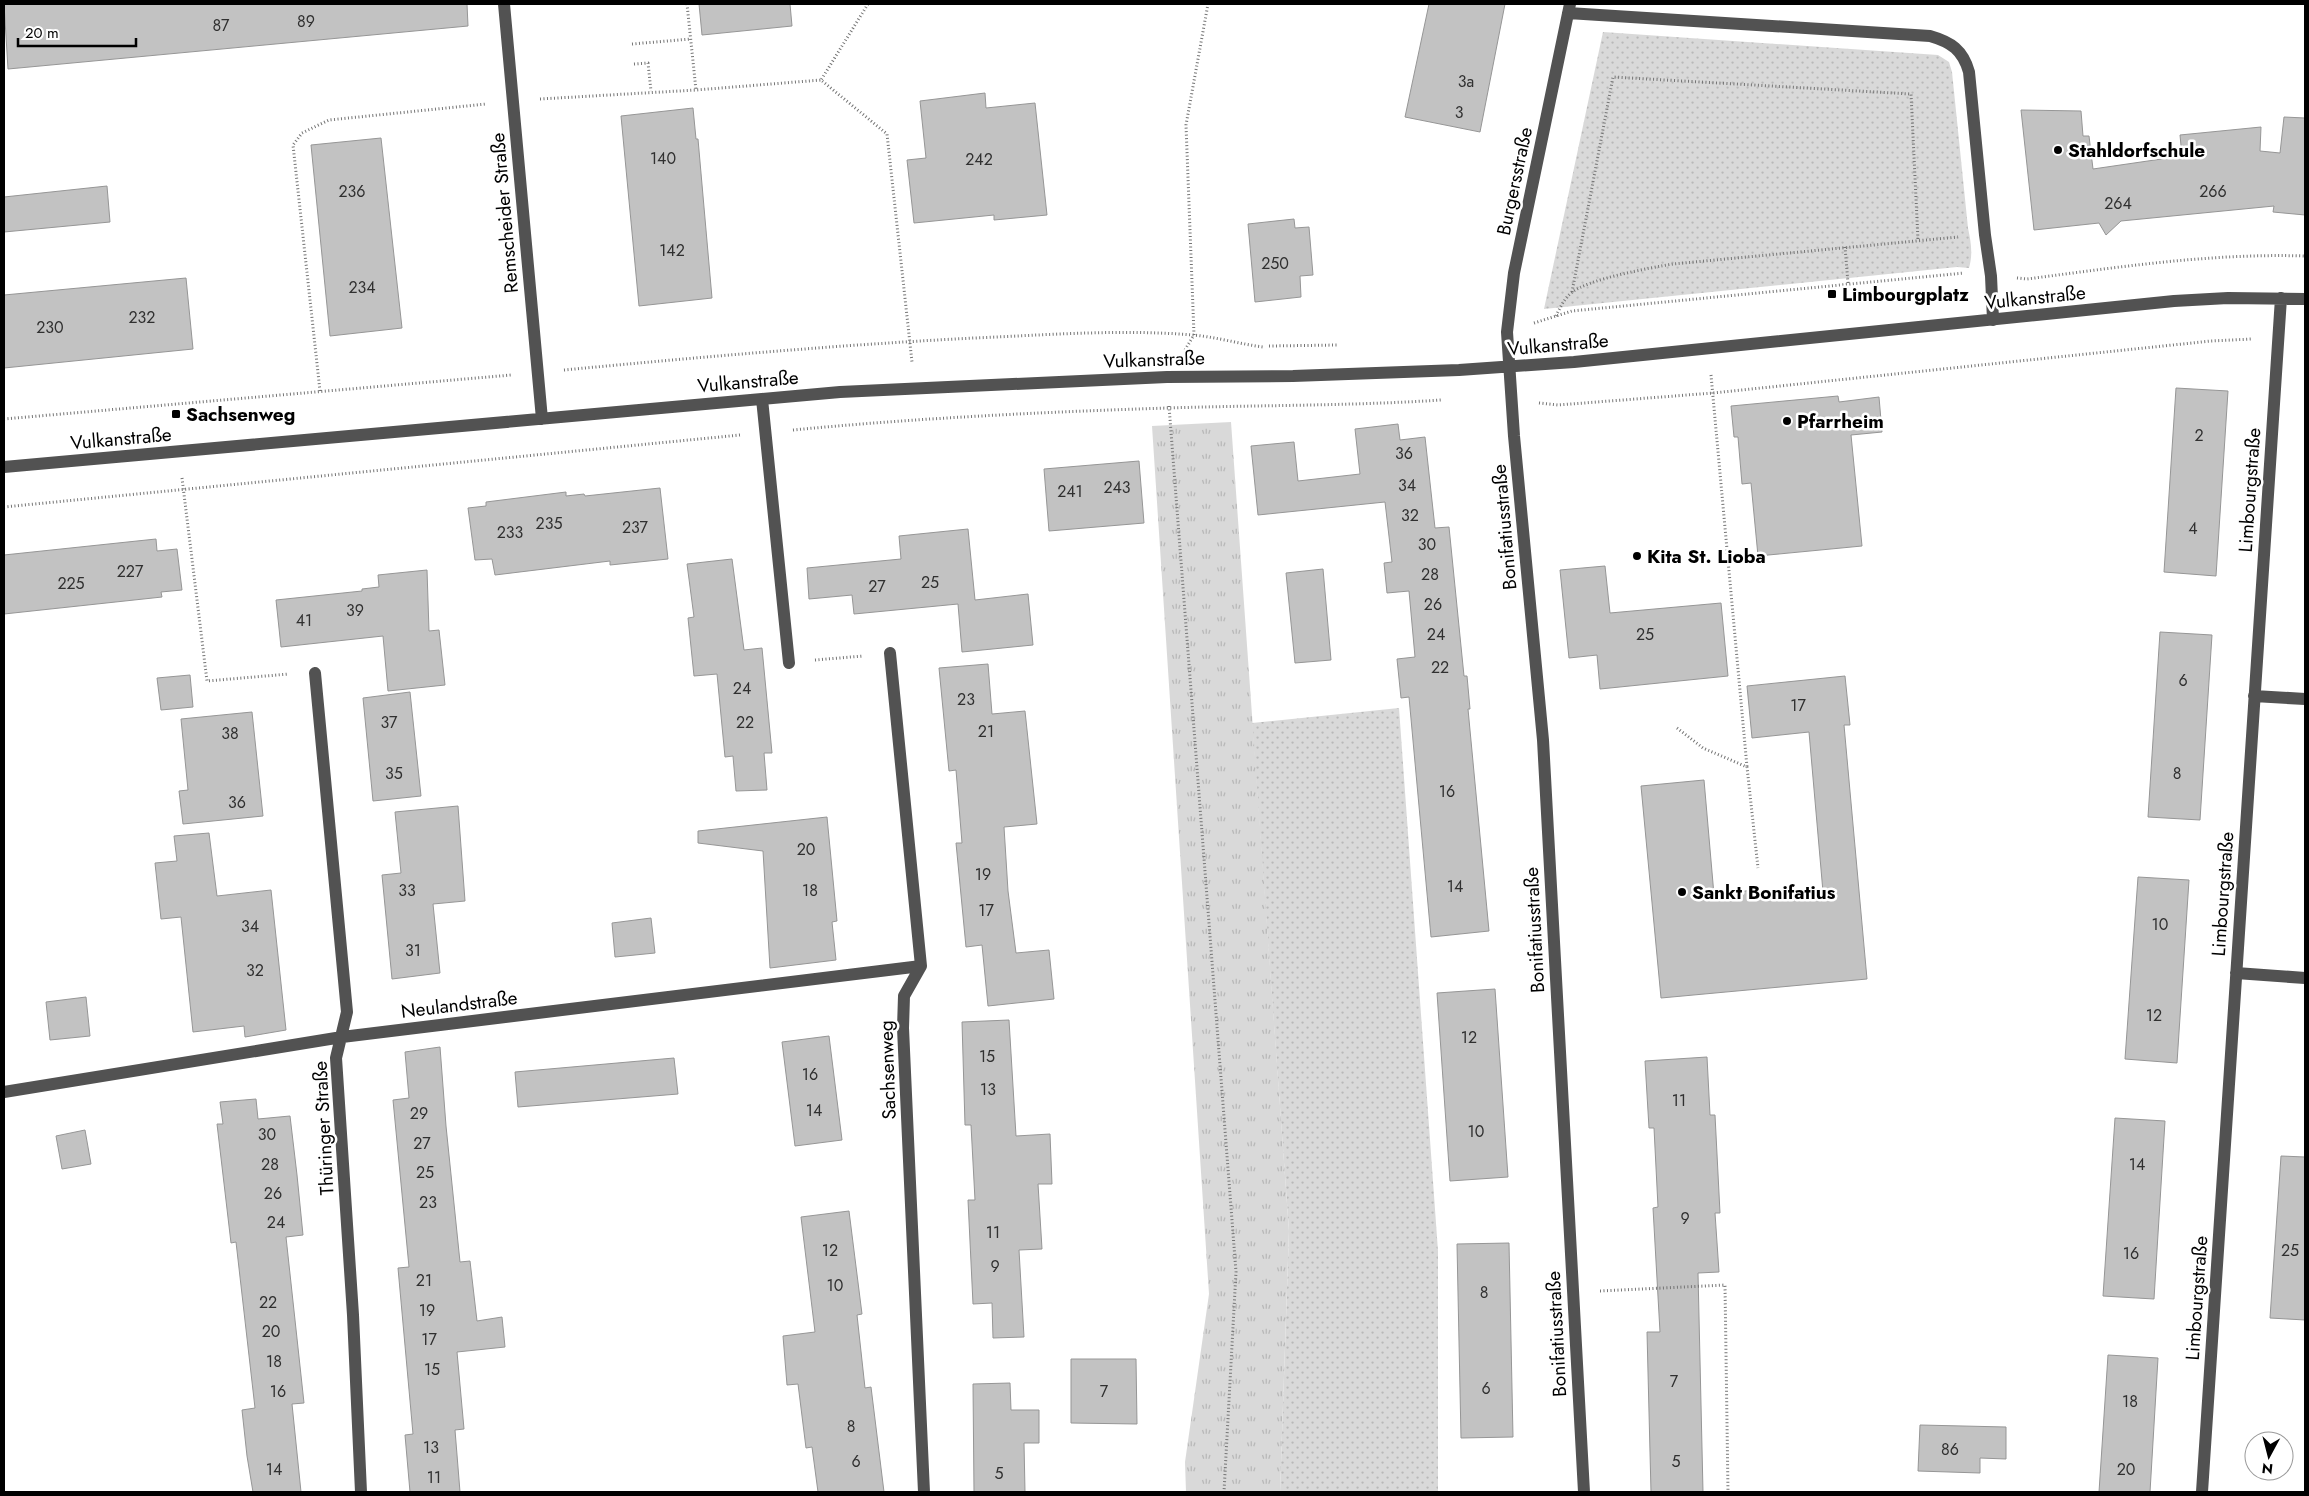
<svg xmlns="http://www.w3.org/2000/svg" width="2309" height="1496" font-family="Jost,sans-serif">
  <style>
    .grass { fill: url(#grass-dots) }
    .park { fill: url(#park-tufts) }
    .building { fill: #c2c2c2; stroke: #969696 }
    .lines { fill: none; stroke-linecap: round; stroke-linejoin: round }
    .path { stroke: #747474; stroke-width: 3; stroke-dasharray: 1 2.5; stroke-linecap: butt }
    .minor { stroke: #525252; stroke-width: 12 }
    .poi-dot { fill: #000; stroke: #fff; stroke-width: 2 }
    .labels { text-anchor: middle; stroke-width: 5; stroke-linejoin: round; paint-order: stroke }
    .number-label { font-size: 16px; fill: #303030 }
    .poi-label { font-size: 19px; font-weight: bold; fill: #000; stroke: #fff; text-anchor: start }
    .street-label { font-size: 19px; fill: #000; stroke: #fff }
  </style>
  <defs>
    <pattern id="grass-dots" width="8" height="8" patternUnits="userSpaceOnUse" patternTransform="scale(1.25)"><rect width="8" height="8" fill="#d9d9d9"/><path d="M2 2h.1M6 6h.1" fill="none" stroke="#b8b8b8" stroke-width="1.8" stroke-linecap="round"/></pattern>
    <pattern id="park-tufts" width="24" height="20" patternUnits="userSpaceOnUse" patternTransform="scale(1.25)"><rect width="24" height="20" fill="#d9d9d9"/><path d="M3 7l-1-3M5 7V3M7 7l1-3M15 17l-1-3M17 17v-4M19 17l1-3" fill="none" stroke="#b8b8b8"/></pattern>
  </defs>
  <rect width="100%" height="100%" fill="#fff"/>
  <path class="grass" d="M 1603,32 L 1938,55 L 1949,62 L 1952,72 L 1968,228 C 1971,242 1973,254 1969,268 L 1957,267 L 1544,309 Z
    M 1399,708 L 1438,1251 L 1438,1492 L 1280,1492 L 1289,1231 L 1252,723 Z"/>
  <path class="park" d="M 1231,422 L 1289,1231 L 1280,1492 L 1186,1492 L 1185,1462 L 1209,1294 L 1152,426 Z"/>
  <path class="building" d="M 4,4 L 467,4 L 468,26 L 8,69 Z
    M 699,4 L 790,4 L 792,26 L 702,35 Z
    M 1429,4 L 1505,4 L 1480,132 L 1405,117 Z
    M 985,93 L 986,108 L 1035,103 L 1047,215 L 994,220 L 994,215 L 914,223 L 907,160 L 926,158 L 920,101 Z
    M 693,108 L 696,139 L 698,139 L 712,298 L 639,306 L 621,116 Z
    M 2021,110 L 2081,111 L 2083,136 L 2089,136 L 2093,169 L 2182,156 L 2180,135 L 2261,127 L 2260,151 L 2280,153 L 2284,117 L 2305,118 L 2305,215 L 2273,212 L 2274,206 L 2121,221 L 2106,235 L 2099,223 L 2034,230 Z
    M 381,138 L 402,328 L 330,336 L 311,145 Z
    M 107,186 L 110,222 L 4,232 L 4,197 Z
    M 1294,219 L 1295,228 L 1309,227 L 1313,275 L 1300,276 L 1301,297 L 1255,302 L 1248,224 Z
    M 186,278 L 193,349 L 4,368 L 4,295 Z
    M 2176,388 L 2228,391 L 2216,576 L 2164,572 Z
    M 1838,396 L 1839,402 L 1879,397 L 1882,432 L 1851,435 L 1862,546 L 1758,556 L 1751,483 L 1742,484 L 1738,437 L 1734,437 L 1731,406 Z
    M 1398,424 L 1400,440 L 1425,437 L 1435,528 L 1449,527 L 1464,676 L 1467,676 L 1470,709 L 1468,709 L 1489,931 L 1431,937 L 1409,697 L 1401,698 L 1397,659 L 1415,657 L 1409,591 L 1387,593 L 1384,563 L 1392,562 L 1385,502 L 1258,515 L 1251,446 L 1294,442 L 1298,481 L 1360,474 L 1355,429 Z
    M 1139,461 L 1144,523 L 1049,531 L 1044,469 Z
    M 660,488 L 668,559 L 610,565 L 610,561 L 495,575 L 492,559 L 475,560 L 468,508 L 486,506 L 486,502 L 566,492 L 566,496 L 584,494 L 585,496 Z
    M 968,529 L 975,600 L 1028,594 L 1033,645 L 962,652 L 958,604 L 854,614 L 852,595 L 809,599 L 807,568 L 901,559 L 899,536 Z
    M 156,539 L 157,551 L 177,549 L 182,590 L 161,592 L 162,597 L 4,614 L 4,555 Z
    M 732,559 L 744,650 L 762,648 L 772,753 L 764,753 L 767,790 L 736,791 L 733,756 L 725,757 L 717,674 L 694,676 L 688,618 L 694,617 L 687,564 Z
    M 1605,566 L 1610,613 L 1721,603 L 1728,676 L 1600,689 L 1597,655 L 1569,658 L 1560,570 Z
    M 1323,569 L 1331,660 L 1295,663 L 1286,573 Z
    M 427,570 L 429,631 L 439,630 L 445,685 L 388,691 L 383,636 L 281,647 L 276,600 L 362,591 L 362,589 L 379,587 L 378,575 Z
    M 2160,632 L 2212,635 L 2200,820 L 2148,817 Z
    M 988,664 L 992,714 L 1025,711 L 1037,824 L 1004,827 L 1008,891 L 1016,953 L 1049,950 L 1054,999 L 988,1006 L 982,945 L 966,947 L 956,843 L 962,843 L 956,770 L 949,771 L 939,668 Z
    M 190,675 L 193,707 L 161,710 L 157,678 Z
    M 1845,676 L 1850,725 L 1844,725 L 1867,979 L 1661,998 L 1641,786 L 1704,780 L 1714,895 L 1753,890 L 1757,899 L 1823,892 L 1809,732 L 1752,738 L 1747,686 Z
    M 410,692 L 421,796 L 373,801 L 363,698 Z
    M 252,712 L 263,816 L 183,824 L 179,791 L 188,790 L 181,719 Z
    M 458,806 L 465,901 L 433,904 L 440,973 L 392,979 L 382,875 L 401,873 L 395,812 Z
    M 827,817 L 837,921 L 832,922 L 836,960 L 770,968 L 763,851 L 698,843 L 698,831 Z
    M 209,833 L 217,896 L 271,890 L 286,1030 L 245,1037 L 244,1026 L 193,1032 L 181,917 L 161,919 L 155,863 L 177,861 L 174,836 Z
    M 2138,877 L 2189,880 L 2177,1063 L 2125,1059 Z
    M 651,918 L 655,953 L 615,957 L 612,923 Z
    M 1495,989 L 1508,1177 L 1450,1181 L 1437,993 Z
    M 86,997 L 90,1036 L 50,1040 L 46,1002 Z
    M 1009,1020 L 1016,1136 L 1050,1134 L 1052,1184 L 1038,1184 L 1042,1249 L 1019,1250 L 1024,1337 L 993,1338 L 992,1303 L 973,1304 L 968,1200 L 975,1200 L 971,1125 L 965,1125 L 962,1022 Z
    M 829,1036 L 842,1140 L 795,1146 L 782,1042 Z
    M 440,1047 L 446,1126 L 460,1262 L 470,1261 L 477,1321 L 502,1317 L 505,1347 L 457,1352 L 464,1429 L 455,1430 L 460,1492 L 410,1492 L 405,1435 L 413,1434 L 398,1268 L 409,1267 L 393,1100 L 409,1098 L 405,1052 Z
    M 1707,1057 L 1710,1115 L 1715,1115 L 1720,1213 L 1715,1213 L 1719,1272 L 1698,1273 L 1703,1492 L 1651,1492 L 1647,1332 L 1660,1332 L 1653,1208 L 1658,1207 L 1654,1128 L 1649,1128 L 1645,1061 Z
    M 674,1058 L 678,1094 L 518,1107 L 515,1072 Z
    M 256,1099 L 258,1119 L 290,1116 L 297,1175 L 303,1235 L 286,1237 L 304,1403 L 292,1404 L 301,1492 L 253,1492 L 247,1456 L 242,1410 L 255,1408 L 236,1242 L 231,1243 L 217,1124 L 223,1124 L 220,1102 Z
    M 2115,1118 L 2165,1121 L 2154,1299 L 2103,1296 Z
    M 85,1130 L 91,1164 L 62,1169 L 56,1136 Z
    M 2281,1156 L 2305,1157 L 2305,1320 L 2270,1318 Z
    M 849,1211 L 862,1314 L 857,1315 L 865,1388 L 871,1387 L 884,1492 L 818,1492 L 812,1447 L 806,1448 L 798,1384 L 787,1385 L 783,1336 L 815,1332 L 801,1217 Z
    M 1509,1243 L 1513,1437 L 1461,1438 L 1457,1244 Z
    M 2108,1355 L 2158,1358 L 2150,1492 L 2099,1492 Z
    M 1071,1359 L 1136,1359 L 1137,1424 L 1071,1423 Z
    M 1010,1383 L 1011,1410 L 1039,1410 L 1039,1443 L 1024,1443 L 1025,1492 L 974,1492 L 973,1384 Z
    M 1920,1425 L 2006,1427 L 2006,1459 L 1980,1458 L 1980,1473 L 1918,1471 Z"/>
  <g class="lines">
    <path class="path" d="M 687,4 L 696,90
      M 868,4 L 821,80 L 887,134 L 912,362
      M 632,44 L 691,39
      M 634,64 L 648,63 L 651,91
      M 540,99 L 696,90 L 821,80
      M 1845,247 L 1848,283
      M 2017,278 L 2027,279 C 2120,267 2211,253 2305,256
      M 1572,292 L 1613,77 L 1911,94 L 1918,240
      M 1556,316 C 1560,308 1564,299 1571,293 C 1588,279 1649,268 1673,264 L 1958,237
      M 1534,323 L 1572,311 L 1964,273
      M 1269,346 L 1338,345
      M 1185,350 L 1194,335 L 1186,125 L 1208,4
      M 564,370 C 701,357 837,345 974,338 C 1047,335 1120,329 1193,335 C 1216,337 1240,344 1263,347
      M 1711,375 L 1747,767
      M 320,391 L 293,145 L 302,133 L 329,120 L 486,104
      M 1539,403 L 1558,405 L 1713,393 L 2211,341 L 2252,339
      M 1169,406 L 1236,1272 L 1224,1492
      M 4,419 L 511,375
      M 793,430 C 918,418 1043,412 1168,408 C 1259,405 1350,406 1441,400
      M 182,478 L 207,681 L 289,674
      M 4,507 L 740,435
      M 815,660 L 863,656
      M 1677,728 L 1703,748 L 1747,767 L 1758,868
      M 1600,1291 L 1725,1285 L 1728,1492"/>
    <path class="minor" d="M 504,4 L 542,419
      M 1570,4 L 1514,273 L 1507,332 L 1514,436 L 1543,740 L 1584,1492
      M 1568,13 L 1930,36 C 1951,42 1963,50 1969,72 L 1985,235 L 1991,276 L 1993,320
      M 762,399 L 789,663
      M 4,467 L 840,392 L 1167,377 L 1293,376 L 1459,370 L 1574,362 L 2174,301 L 2228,298 L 2305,299
      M 890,653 L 921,966 L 904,996 L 903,1028 L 924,1492
      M 315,673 L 347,1012 L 336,1058 L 353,1315 L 361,1492
      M 2254,696 L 2305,699
      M 2236,973 L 2305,978
      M 4,1092 L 342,1037 L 921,966
      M 2202,1492 L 2281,298"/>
  </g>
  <g class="poi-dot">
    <circle cx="2058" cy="150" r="5"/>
    <rect x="1827" y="289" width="10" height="10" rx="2.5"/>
    <rect x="171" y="409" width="10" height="10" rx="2.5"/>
    <circle cx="1787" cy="421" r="5"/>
    <circle cx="1637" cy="556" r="5"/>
    <circle cx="1682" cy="892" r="5"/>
  </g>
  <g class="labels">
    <g class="number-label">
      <text x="306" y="27">89</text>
      <text x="221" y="31">87</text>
      <text x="1466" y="87">3a</text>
      <text x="1459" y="118">3</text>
      <text x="663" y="164">140</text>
      <text x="979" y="165">242</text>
      <text x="352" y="197">236</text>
      <text x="2213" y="197">266</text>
      <text x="2118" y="209">264</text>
      <text x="672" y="256">142</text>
      <text x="1275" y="269">250</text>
      <text x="362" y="293">234</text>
      <text x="142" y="323">232</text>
      <text x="50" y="333">230</text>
      <text x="2199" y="441">2</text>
      <text x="1404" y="459">36</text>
      <text x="1407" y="491">34</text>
      <text x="1117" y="493">243</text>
      <text x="1070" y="497">241</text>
      <text x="1410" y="521">32</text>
      <text x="549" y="529">235</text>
      <text x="635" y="533">237</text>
      <text x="2193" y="534">4</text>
      <text x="510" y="538">233</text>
      <text x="1427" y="550">30</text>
      <text x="130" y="577">227</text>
      <text x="1430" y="580">28</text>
      <text x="930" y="588">25</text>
      <text x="71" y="589">225</text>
      <text x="877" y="592">27</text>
      <text x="1433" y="610">26</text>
      <text x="355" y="616">39</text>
      <text x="304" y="626">41</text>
      <text x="1436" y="640">24</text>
      <text x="1645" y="640">25</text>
      <text x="1440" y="673">22</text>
      <text x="2183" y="686">6</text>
      <text x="742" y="694">24</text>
      <text x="966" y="705">23</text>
      <text x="1798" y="711">17</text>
      <text x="389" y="728">37</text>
      <text x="745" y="728">22</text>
      <text x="986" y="737">21</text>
      <text x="230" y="739">38</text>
      <text x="394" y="779">35</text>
      <text x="2177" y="779">8</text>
      <text x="1447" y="797">16</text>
      <text x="237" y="808">36</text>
      <text x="806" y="855">20</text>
      <text x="983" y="880">19</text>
      <text x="1455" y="892">14</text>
      <text x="407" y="896">33</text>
      <text x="810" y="896">18</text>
      <text x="986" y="916">17</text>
      <text x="2160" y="930">10</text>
      <text x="250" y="932">34</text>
      <text x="413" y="956">31</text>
      <text x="255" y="976">32</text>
      <text x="2154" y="1021">12</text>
      <text x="1469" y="1043">12</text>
      <text x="987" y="1062">15</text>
      <text x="810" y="1080">16</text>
      <text x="988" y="1095">13</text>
      <text x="1679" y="1106">11</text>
      <text x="814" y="1116">14</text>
      <text x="419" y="1119">29</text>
      <text x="1476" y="1137">10</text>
      <text x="267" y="1140">30</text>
      <text x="422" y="1149">27</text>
      <text x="270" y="1170">28</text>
      <text x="2137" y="1170">14</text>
      <text x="425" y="1178">25</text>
      <text x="273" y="1199">26</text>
      <text x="428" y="1208">23</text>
      <text x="1685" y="1224">9</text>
      <text x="276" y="1228">24</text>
      <text x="993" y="1238">11</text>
      <text x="830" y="1256">12</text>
      <text x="2290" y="1256">25</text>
      <text x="2131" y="1259">16</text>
      <text x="995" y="1272">9</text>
      <text x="424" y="1286">21</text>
      <text x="835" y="1291">10</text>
      <text x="1484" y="1298">8</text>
      <text x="268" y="1308">22</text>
      <text x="427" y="1316">19</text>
      <text x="271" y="1337">20</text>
      <text x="429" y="1345">17</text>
      <text x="274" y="1367">18</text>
      <text x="432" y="1375">15</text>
      <text x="1674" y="1387">7</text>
      <text x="1486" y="1394">6</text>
      <text x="278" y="1397">16</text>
      <text x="1104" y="1397">7</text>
      <text x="2130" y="1407">18</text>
      <text x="851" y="1432">8</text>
      <text x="431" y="1453">13</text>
      <text x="1950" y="1455">86</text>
      <text x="856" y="1467">6</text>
      <text x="1676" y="1467">5</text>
      <text x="274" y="1475">14</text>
      <text x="2126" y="1475">20</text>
      <text x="999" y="1479">5</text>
      <text x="434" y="1483">11</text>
    </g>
    <g class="poi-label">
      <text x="2068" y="157">Stahldorfschule</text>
      <text x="1842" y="301">Limbourgplatz</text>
      <text x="186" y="421">Sachsenweg</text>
      <text x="1797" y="428">Pfarrheim</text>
      <text x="1647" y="563">Kita St. Lioba</text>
      <text x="1692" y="899">Sankt Bonifatius</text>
    </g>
    <g class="street-label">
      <text transform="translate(1514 181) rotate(-78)" y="7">Burgersstraße</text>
      <text transform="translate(504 213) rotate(-95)" y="7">Remscheider Straße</text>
      <text transform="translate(2035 297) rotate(-6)" y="7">Vulkanstraße</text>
      <text transform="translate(1558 344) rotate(-5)" y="7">Vulkanstraße</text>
      <text transform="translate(1154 359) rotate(-2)" y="7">Vulkanstraße</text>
      <text transform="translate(748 381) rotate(-5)" y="7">Vulkanstraße</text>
      <text transform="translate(121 438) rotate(-5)" y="7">Vulkanstraße</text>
      <text transform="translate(2249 490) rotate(-86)" y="7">Limbourgstraße</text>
      <text transform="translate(1504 527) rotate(-95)" y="7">Bonifatiusstraße</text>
      <text transform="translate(2222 894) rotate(-86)" y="7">Limbourgstraße</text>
      <text transform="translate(1534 930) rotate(-93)" y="7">Bonifatiusstraße</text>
      <text transform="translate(459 1004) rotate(-7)" y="7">Neulandstraße</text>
      <text transform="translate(887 1070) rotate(-92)" y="7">Sachsenweg</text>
      <text transform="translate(323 1128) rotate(-93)" y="7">Thüringer Straße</text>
      <text transform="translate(2196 1298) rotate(-86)" y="7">Limbourgstraße</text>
      <text transform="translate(1556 1334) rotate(-93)" y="7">Bonifatiusstraße</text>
    </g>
  </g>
  <rect width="2309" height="1496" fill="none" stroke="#000000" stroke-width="10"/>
  <g transform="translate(2269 1456) rotate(187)"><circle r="24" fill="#ffffff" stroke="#999999"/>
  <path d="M0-4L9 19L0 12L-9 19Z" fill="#000000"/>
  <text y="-8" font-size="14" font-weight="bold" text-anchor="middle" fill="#000000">N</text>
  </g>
  <path d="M18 38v8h118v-8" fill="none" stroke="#000000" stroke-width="2.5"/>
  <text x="25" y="38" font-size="15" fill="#000000" stroke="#ffffff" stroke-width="4" paint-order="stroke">20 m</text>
</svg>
